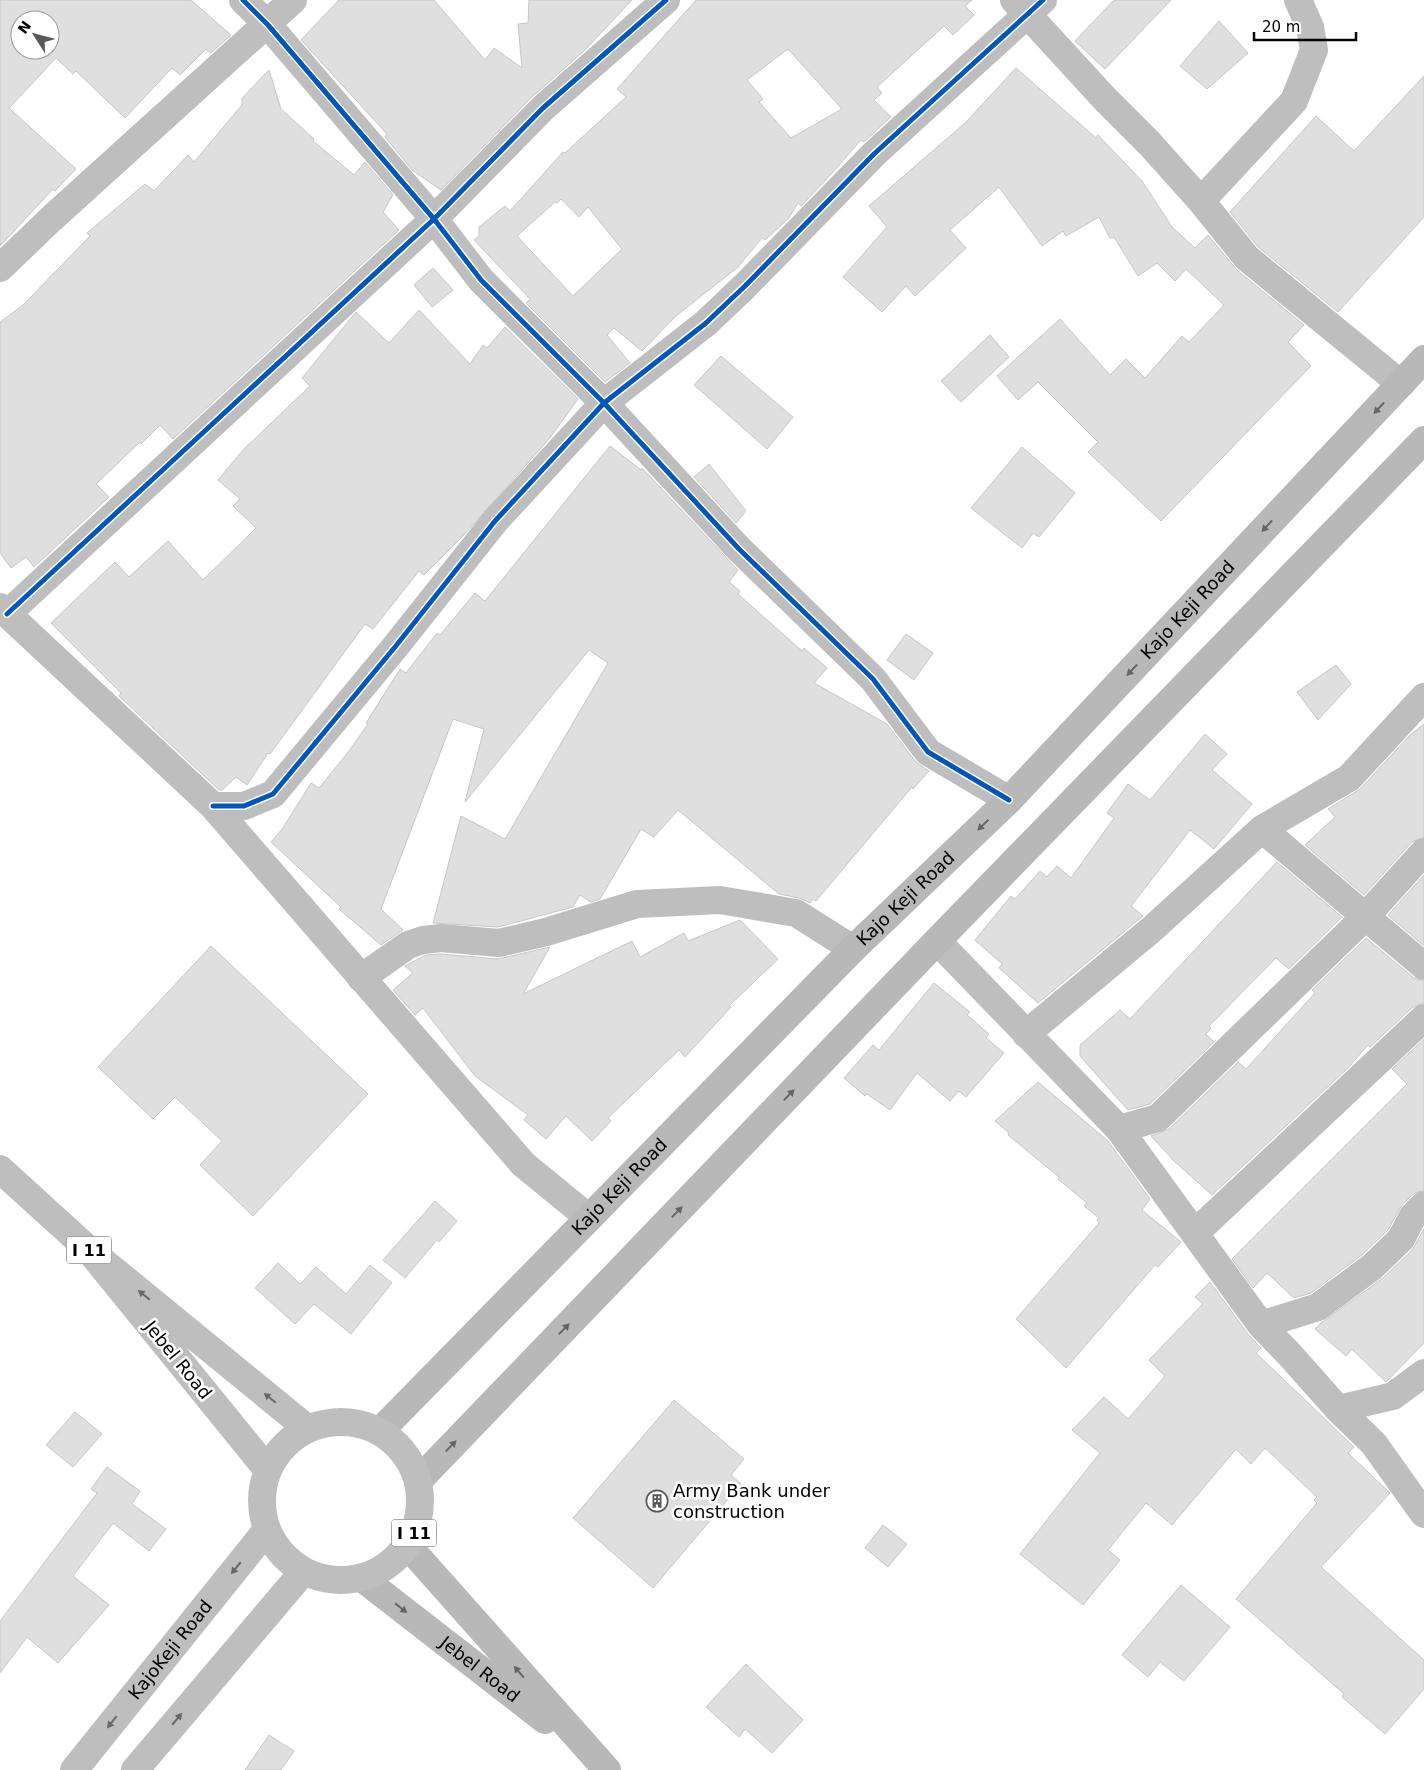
<svg xmlns="http://www.w3.org/2000/svg" width="1424" height="1770" font-family="'DejaVu Sans',sans-serif">
  <style>
    .building { fill: #dfdfdf; stroke: #c7c7c7; fill-rule: evenodd }
    .lines { fill: none; stroke-linecap: round; stroke-linejoin: round }
    .minor { stroke: #bebebe; stroke-width: 28 }
    .secondary { stroke: #b8b8b8; stroke-width: 28 }
    .primary { stroke: #bebebe; stroke-width: 28 }
    .cycleway-casing { stroke: #fff; stroke-width: 8 }
    .cycleway { stroke: #0057b8; stroke-width: 5 }
    .oneway { fill: #656565 }
    .oneway2 { fill: #686868 }
    .labels { text-anchor: middle; stroke-width: 5; stroke-linejoin: round; paint-order: stroke }
    .shield { fill: #fff; stroke: #4c4c4c; stroke-width: 1 }
    .shield-label { font-size: 16px; font-weight: bold; fill: #000 }
    .street-label { font-size: 18px; fill: #000; stroke: #fff }
    .poi-label { font-size: 18px; fill: #000; stroke: #fff; text-anchor: start }
  </style>
  <rect width="100%" height="100%" fill="#fff"/>
  <path class="building" d="M 0,0 L 191,0 L 231,35 L 211,53 L 206,49 L 180,75 L 172,68 L 125,118 L 76,71 L 73,74 L 56,58 L 9,108 L 76,169 L 55,191 L 53,189 L 0,246 ZM 20,20 L 50,20 L 50,50 L 20,50 Z
    M 339,0 L 434,0 L 485,60 L 494,48 L 522,68 L 518,24 L 528,23 L 529,0 L 632,0 L 584,51 L 532,97 L 441,190 L 412,170 L 385,137 L 387,134 L 301,40 Z
    M 696,0 L 972,0 L 965,6 L 974,15 L 953,35 L 944,26 L 877,87 L 882,93 L 874,100 L 891,117 L 864,142 L 861,140 L 825,181 L 801,206 L 798,203 L 789,218 L 765,240 L 762,238 L 738,267 L 676,316 L 642,351 L 614,328 L 607,335 L 630,363 L 605,382 L 526,303 L 530,299 L 474,240 L 479,236 L 479,227 L 505,206 L 510,211 L 563,152 L 565,153 L 626,97 L 617,89 ZM 788,49 L 842,109 L 791,138 L 759,102 L 763,99 L 747,80 ZM 561,199 L 579,217 L 588,207 L 622,249 L 573,296 L 517,236 L 555,202 L 557,203 Z
    M 1114,0 L 1171,0 L 1105,69 L 1075,41 Z
    M 1219,21 L 1248,53 L 1207,89 L 1180,66 Z
    M 1016,68 L 1096,138 L 1098,135 L 1142,181 L 1172,227 L 1195,248 L 1208,235 L 1237,270 L 1304,325 L 1288,342 L 1311,366 L 1161,521 L 1088,452 L 1098,442 L 1038,382 L 1018,400 L 997,376 L 1060,319 L 1110,375 L 1126,359 L 1145,378 L 1182,336 L 1189,342 L 1224,305 L 1186,269 L 1175,281 L 1157,263 L 1138,276 L 1114,237 L 1110,238 L 1099,217 L 1066,236 L 1063,231 L 1042,246 L 999,187 L 950,230 L 966,248 L 915,296 L 906,286 L 882,312 L 843,277 L 887,227 L 869,206 L 965,123 Z
    M 269,70 L 281,109 L 314,139 L 313,141 L 354,175 L 365,162 L 393,195 L 383,212 L 399,230 L 173,439 L 160,425 L 141,444 L 140,442 L 96,484 L 109,497 L 34,567 L 26,557 L 11,568 L 0,553 L 0,322 L 22,306 L 90,236 L 87,233 L 145,184 L 154,191 L 188,155 L 194,162 L 242,105 L 242,98 Z
    M 1424,76 L 1424,217 L 1338,312 L 1258,247 L 1230,212 L 1316,116 L 1354,151 Z
    M 433,268 L 453,290 L 432,307 L 414,285 Z
    M 419,310 L 470,364 L 483,345 L 487,348 L 505,327 L 578,399 L 549,439 L 464,535 L 424,575 L 419,571 L 373,629 L 365,624 L 270,754 L 268,753 L 247,785 L 236,777 L 222,790 L 219,790 L 119,696 L 121,693 L 51,623 L 115,562 L 129,577 L 168,541 L 203,580 L 256,528 L 233,506 L 240,499 L 218,480 L 243,450 L 310,386 L 302,378 L 356,312 L 389,343 Z
    M 990,335 L 1009,357 L 961,402 L 941,381 Z
    M 721,356 L 793,417 L 767,449 L 694,385 Z
    M 610,446 L 641,470 L 642,468 L 738,570 L 729,582 L 740,591 L 738,594 L 802,651 L 804,648 L 827,668 L 814,683 L 887,724 L 916,762 L 929,771 L 913,789 L 912,787 L 816,901 L 813,899 L 810,903 L 799,898 L 779,894 L 678,810 L 654,837 L 641,829 L 600,899 L 591,902 L 580,895 L 573,907 L 498,927 L 433,923 L 461,816 L 505,839 L 608,663 L 589,650 L 465,802 L 484,729 L 453,719 L 381,909 L 403,930 L 381,945 L 339,909 L 341,907 L 271,842 L 283,828 L 311,783 L 319,788 L 349,751 L 368,724 L 366,723 L 400,669 L 406,673 L 437,633 L 440,635 L 475,593 L 485,601 Z
    M 1022,447 L 1075,493 L 1039,537 L 1033,533 L 1022,548 L 971,508 Z
    M 709,464 L 746,511 L 736,523 L 694,477 Z
    M 906,634 L 933,653 L 914,680 L 887,660 Z
    M 1336,665 L 1351,684 L 1318,720 L 1297,692 Z
    M 1424,724 L 1424,837 L 1412,842 L 1364,895 L 1305,845 L 1335,817 L 1328,809 L 1360,789 L 1410,735 Z
    M 1205,734 L 1227,754 L 1212,770 L 1252,804 L 1214,849 L 1190,830 L 1131,906 L 1143,916 L 1038,1003 L 999,968 L 1002,964 L 975,940 L 1011,896 L 1015,899 L 1040,871 L 1047,877 L 1057,866 L 1071,878 L 1114,818 L 1107,813 L 1128,784 L 1150,800 Z
    M 1277,862 L 1342,917 L 1289,969 L 1276,958 L 1209,1026 L 1211,1028 L 1206,1034 L 1214,1042 L 1150,1104 L 1128,1110 L 1080,1056 L 1080,1045 L 1120,1010 L 1130,1019 Z
    M 1424,875 L 1424,946 L 1388,915 Z
    M 740,920 L 778,959 L 729,1006 L 731,1007 L 685,1057 L 679,1050 L 608,1118 L 611,1121 L 592,1141 L 566,1116 L 546,1139 L 524,1120 L 528,1115 L 475,1076 L 423,1008 L 415,1015 L 393,990 L 413,973 L 405,966 L 426,955 L 441,954 L 498,959 L 550,947 L 523,994 L 632,941 L 640,957 L 684,933 L 688,941 Z
    M 1366,938 L 1414,978 L 1424,981 L 1424,1003 L 1413,1007 L 1370,1047 L 1368,1045 L 1348,1068 L 1212,1195 L 1173,1160 L 1151,1136 L 1169,1129 L 1238,1062 L 1246,1069 L 1315,993 L 1312,990 Z
    M 211,946 L 368,1094 L 253,1216 L 200,1165 L 222,1141 L 175,1097 L 153,1119 L 98,1067 Z
    M 934,983 L 970,1012 L 967,1015 L 989,1034 L 986,1038 L 1004,1053 L 966,1097 L 959,1091 L 950,1101 L 917,1073 L 890,1110 L 867,1094 L 865,1096 L 844,1078 L 873,1045 L 879,1050 Z
    M 1424,1039 L 1424,1190 L 1413,1194 L 1402,1205 L 1388,1230 L 1362,1255 L 1311,1293 L 1294,1298 L 1267,1273 L 1253,1288 L 1232,1259 L 1407,1084 L 1392,1069 Z
    M 1038,1082 L 1108,1141 L 1150,1199 L 1142,1210 L 1181,1242 L 1158,1267 L 1155,1265 L 1066,1368 L 1016,1319 L 1099,1223 L 1097,1220 L 1099,1218 L 1084,1206 L 1087,1203 L 1058,1179 L 1059,1177 L 1008,1135 L 1009,1133 L 995,1121 Z
    M 435,1201 L 457,1221 L 439,1242 L 437,1240 L 405,1278 L 383,1260 Z
    M 1424,1229 L 1424,1343 L 1386,1382 L 1352,1349 L 1346,1356 L 1315,1329 L 1321,1323 L 1383,1278 L 1412,1250 Z
    M 278,1263 L 300,1284 L 316,1267 L 346,1294 L 370,1265 L 392,1283 L 351,1334 L 314,1304 L 295,1324 L 255,1288 Z
    M 1210,1282 L 1248,1334 L 1261,1348 L 1256,1353 L 1354,1447 L 1348,1453 L 1390,1493 L 1321,1567 L 1424,1660 L 1424,1689 L 1385,1734 L 1342,1697 L 1344,1694 L 1236,1599 L 1317,1503 L 1314,1500 L 1317,1497 L 1265,1448 L 1251,1464 L 1236,1449 L 1172,1525 L 1146,1503 L 1108,1550 L 1120,1560 L 1083,1605 L 1020,1554 L 1100,1453 L 1072,1430 L 1104,1397 L 1128,1419 L 1165,1376 L 1149,1360 L 1203,1304 L 1195,1297 Z
    M 674,1400 L 744,1459 L 731,1475 L 741,1484 L 653,1588 L 573,1518 Z
    M 75,1412 L 102,1434 L 73,1467 L 46,1445 Z
    M 107,1467 L 140,1491 L 132,1504 L 166,1529 L 149,1551 L 113,1523 L 73,1576 L 109,1605 L 58,1663 L 27,1637 L 0,1673 L 0,1621 L 97,1493 L 91,1489 Z
    M 883,1525 L 907,1544 L 888,1567 L 865,1548 Z
    M 1181,1585 L 1230,1627 L 1184,1681 L 1160,1662 L 1148,1677 L 1122,1655 Z
    M 746,1664 L 803,1720 L 772,1753 L 745,1729 L 739,1737 L 706,1707 Z
    M 269,1735 L 294,1751 L 281,1770 L 245,1770 Z"/>
  <g class="lines">
    <path class="minor" d="M 243,0 L 268,25 L 434,219 L 481,280 L 604,403 L 739,549 L 873,679 L 928,752 L 1009,800
      M 1014,0 L 1106,100 L 1150,144 L 1201,201 L 1247,258 L 1401,384
      M 1201,201 L 1294,101 L 1314,50 L 1310,27 L 1298,0
      M 0,268 L 51,219 L 293,0
      M 0,607 L 213,806 L 523,1164 L 589,1218
      M 7,614 L 434,219 L 543,108 L 666,0
      M 213,806 L 244,806 L 273,794 L 395,647 L 495,521 L 604,403 L 706,323 L 745,286 L 874,154 L 1043,0
      M 1262,829 L 1424,966
      M 937,941 L 1119,1129 L 1261,1325 L 1290,1355 L 1338,1409 L 1374,1444 L 1424,1514
      M 361,978 L 408,945 L 423,940 L 441,938 L 499,943 L 546,932 L 637,904 L 720,900 L 796,913 L 853,949
      M 1026,1034 L 1152,929 L 1262,829 L 1349,778 L 1424,697
      M 1119,1129 L 1158,1118 L 1366,916 L 1424,852
      M 1195,1233 L 1424,1018
      M 1261,1325 L 1318,1307 L 1372,1267 L 1401,1239 L 1413,1216 L 1424,1205
      M 1338,1409 L 1393,1396 L 1424,1373"/>
    <g class="secondary">
      <path id="s1" d="M 380,1431 L 853,949 L 1009,800 L 1424,359"/>
      <path d="M 418,1481 L 937,941 L 1424,440"/>
      <path d="M 407,1545 L 607,1770"/>
      <path id="s2" d="M 362,1578 L 545,1720"/>
    </g>
    <g class="primary">
      <path d="M 0,1169 L 89,1250"/>
      <circle cx="341" cy="1501" r="79"/>
      <path d="M 267,1469 L 89,1250 L 308,1429"/>
      <path id="s3" d="M 74,1770 L 266,1531"/>
      <path d="M 135,1770 L 303,1572"/>
    </g>
    <g class="cycleway-casing">
      <path id="cycleway" d="M 243,0 L 268,25 L 434,219 L 481,280 L 604,403 L 739,549 L 873,679 L 928,752 L 1009,800
        M 7,614 L 434,219 L 543,108 L 666,0
        M 213,806 L 244,806 L 273,794 L 395,647 L 495,521 L 604,403 L 706,323 L 745,286 L 874,154 L 1043,0"/>
    </g>
    <use href="#cycleway" class="cycleway"/>
  </g>
  <defs><path id="oneway-solid" d="M-6-.8H1V-3.2L6.5 0L1 3.2V.8H-6Z" transform="scale(1.25)"/></defs>
  <g class="oneway">
    <use href="#oneway-solid" transform="translate(1379 408) rotate(133)"/>
    <use href="#oneway-solid" transform="translate(1267 526) rotate(133)"/>
    <use href="#oneway-solid" transform="translate(1132 670) rotate(133)"/>
    <use href="#oneway-solid" transform="translate(983 825) rotate(136)"/>
    <use href="#oneway-solid" transform="translate(789 1095) rotate(-46)"/>
    <use href="#oneway-solid" transform="translate(677 1212) rotate(-46)"/>
    <use href="#oneway-solid" transform="translate(564 1329) rotate(-46)"/>
    <use href="#oneway-solid" transform="translate(451 1446) rotate(-46)"/>
    <use href="#oneway-solid" transform="translate(401 1608) rotate(38)"/>
    <use href="#oneway-solid" transform="translate(519 1672) rotate(-131)"/>
  </g>
  <g class="oneway2">
    <use href="#oneway-solid" transform="translate(144 1295) rotate(-141)"/>
    <use href="#oneway-solid" transform="translate(270 1398) rotate(-141)"/>
    <use href="#oneway-solid" transform="translate(236 1568) rotate(129)"/>
    <use href="#oneway-solid" transform="translate(177 1719) rotate(-50)"/>
    <use href="#oneway-solid" transform="translate(112 1722) rotate(128)"/>
  </g>
  <defs>
    <g id="building-ring" transform="scale(1.125)"><circle r="9.5" fill="#fff" stroke="#595959" stroke-width="1.5"/><path d="M-4-6H4V6H1V3H-1V6H-4ZM-2.5-4.3h1.7v1.8h-1.7ZM.8-4.3h1.7v1.8H.8ZM-2.5-1h1.7V.8h-1.7ZM.8-1h1.7V.8H.8Z" fill="#595959"/></g>
  </defs>
  <g fill-rule="evenodd">
    <use href="#building-ring" x="657" y="1501"/>
  </g>
  <g class="labels">
    <g class="shield">
      <rect x="66.5" y="1236.5" width="45" height="27" rx="4"/>
      <rect x="391.5" y="1519.5" width="45" height="27" rx="4"/>
    </g>
    <g class="shield-label">
      <text x="89" y="1256">I 11</text>
      <text x="414" y="1539">I 11</text>
    </g>
    <g class="street-label">
      <text dy="6" stroke="none"><textPath href="#s1" startOffset="1152">Kajo Keji Road</textPath></text>
      <text dy="6" stroke="none"><textPath href="#s1" startOffset="748">Kajo Keji Road</textPath></text>
      <text dy="6" stroke="none"><textPath href="#s1" startOffset="342">Kajo Keji Road</textPath></text>
      <text transform="translate(178 1360) rotate(51)" y="6">Jebel Road</text>
      <text dy="6" stroke="none"><textPath href="#s3" startOffset="154">KajoKeji Road</textPath></text>
      <text dy="6" stroke="none"><textPath href="#s2" startOffset="149">Jebel Road</textPath></text>
    </g>
    <g class="poi-label">
      <text x="673" y="1497">Army Bank under<tspan x="673" dy="21">construction</tspan></text>
    </g>
  </g>
  <g transform="translate(35 35) rotate(306)"><circle r="24" fill="#ffffff" stroke="#999999"/>
  <path d="M0-4L9 19L0 12L-9 19Z" fill="#595959"/>
  <text y="-8" font-size="14" font-weight="bold" text-anchor="middle" fill="#000000">N</text>
  </g>
  <path d="M1254 32v8h102v-8" fill="none" stroke="#000000" stroke-width="2.5"/>
  <text x="1262" y="32" font-size="15" fill="#000000" stroke="#ffffff" stroke-width="4" paint-order="stroke">20 m</text>
</svg>
